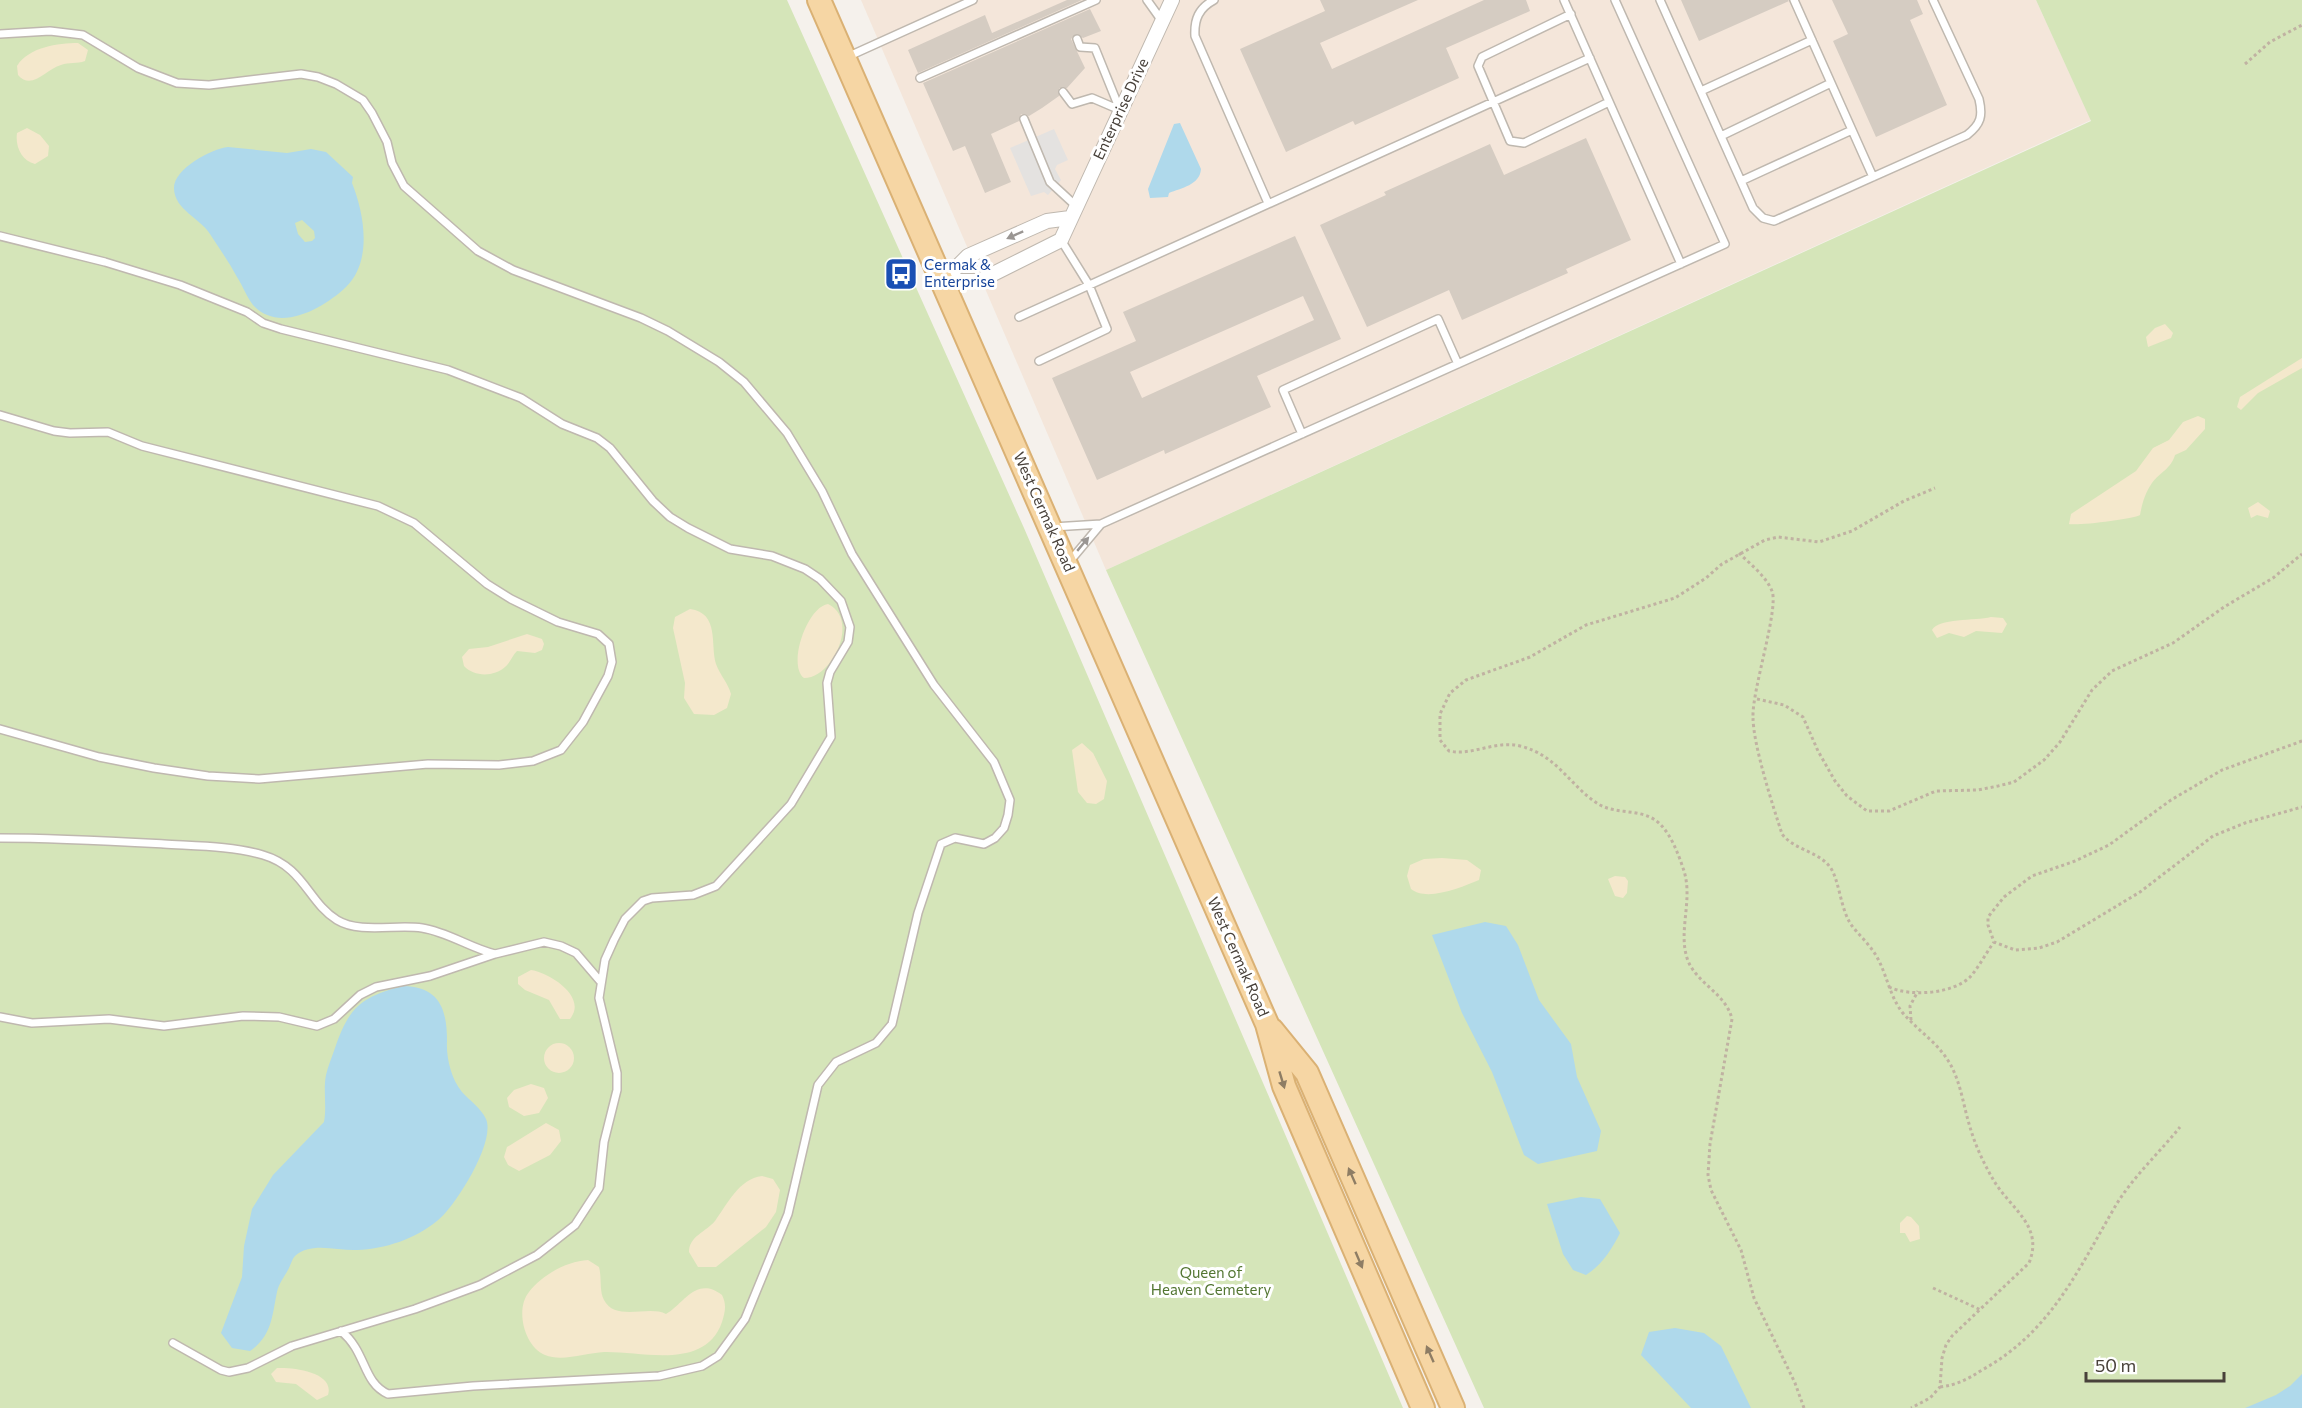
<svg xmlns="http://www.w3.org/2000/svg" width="2302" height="1408" font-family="Commissioner,sans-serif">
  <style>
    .commercial { fill: #f4e6da }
    .green { fill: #d5e5b9 }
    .sand { fill: #f4e8cc }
    .parking { fill: #e4e2e0 }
    .water { fill: #afd9eb; fill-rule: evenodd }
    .building { fill: #d5ccc2; fill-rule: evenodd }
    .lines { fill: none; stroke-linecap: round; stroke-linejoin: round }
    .lane-casing { stroke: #bfb8af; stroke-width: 10 }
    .street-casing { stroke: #bfb8af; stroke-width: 16 }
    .primary-casing { stroke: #dab174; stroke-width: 26 }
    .path { stroke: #c0b2a2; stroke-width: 3; stroke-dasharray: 3 3; stroke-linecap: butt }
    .lane { stroke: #fff; stroke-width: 7 }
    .street { stroke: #fff; stroke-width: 14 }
    .primary { stroke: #f6d6a4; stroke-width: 22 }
    .oneway { fill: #9a9693 }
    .oneway2 { fill: #8e7d64 }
    .labels { text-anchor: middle; stroke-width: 6; stroke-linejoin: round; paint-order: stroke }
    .street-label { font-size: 15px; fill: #48413a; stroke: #fff }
    .transit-label { font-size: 15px; fill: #164399; stroke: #fff; text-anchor: start }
    .park-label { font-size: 15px; fill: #537632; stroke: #fff }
  </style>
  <rect width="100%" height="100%" fill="#f5f1ec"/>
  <path class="commercial" d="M 861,0 L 2036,0 L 2091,120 L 1106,570 Z"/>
  <path class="green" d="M 0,0 L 787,0 L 1024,528 L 1403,1408 L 0,1408 Z
    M 2036,0 L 2302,0 L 2302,1408 L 1484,1408 L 1106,570 L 2091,121 Z"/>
  <path class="sand" d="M 78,43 L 88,50 L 85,61 C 77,64 69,62 61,65 C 46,69 32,91 18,75 L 17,66 C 29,47 58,43 78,43 Z
    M 27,128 L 40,135 L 49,146 L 48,156 L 35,164 C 22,161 15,147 17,133 Z
    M 2165,324 L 2173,333 L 2171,338 L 2148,347 L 2146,337 L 2155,328 Z
    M 2302,358 L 2302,368 L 2258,393 L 2241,410 L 2237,407 L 2240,397 Z
    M 2198,416 L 2205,419 L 2205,429 L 2186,450 L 2175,455 C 2171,469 2160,472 2152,483 C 2145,493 2142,504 2140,515 C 2133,519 2077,526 2069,524 L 2071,514 L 2136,471 L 2153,448 L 2169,440 L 2183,422 Z
    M 2258,502 L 2270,511 L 2268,518 L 2257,515 L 2251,518 L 2248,508 Z
    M 828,604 C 860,619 833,678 804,678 C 787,665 807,607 828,604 Z
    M 690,609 C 720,613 710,645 716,664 C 720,675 728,683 731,694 L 727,708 L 714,715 L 694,714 L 684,698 L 685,683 L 673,628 L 675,617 Z
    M 1991,617 L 2003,618 L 2007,624 L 2002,633 L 1976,631 L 1964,637 L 1949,633 L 1937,638 L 1932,630 C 1938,618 1975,621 1991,617 Z
    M 527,634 L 542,639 L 544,644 L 542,650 L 535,653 L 517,651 C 512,656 510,663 505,667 C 494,677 474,677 464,666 L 462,657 L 469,649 L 488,647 Z
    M 1082,743 L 1093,753 L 1107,781 L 1104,799 L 1096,804 L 1087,803 L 1078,792 L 1072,750 Z
    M 1442,858 L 1467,860 L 1481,870 L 1479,880 C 1462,887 1427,902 1411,889 L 1407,876 L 1410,865 L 1424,859 Z
    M 1615,876 L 1625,877 L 1628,881 L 1627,893 L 1623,898 L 1615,896 L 1608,879 Z
    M 531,970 C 550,973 588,997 570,1019 L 560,1019 L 549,1000 L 525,990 L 518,984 L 518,977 Z
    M544 1058a15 15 0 1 1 30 0a15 15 0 1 1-30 0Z
    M 531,1084 L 544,1088 L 548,1098 L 539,1113 L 524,1116 L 509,1107 L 507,1098 L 514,1090 Z
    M 546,1123 L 559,1130 L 561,1141 L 550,1155 L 519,1171 L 508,1165 L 504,1157 L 507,1147 Z
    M 762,1176 L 773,1179 L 780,1190 L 776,1212 L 766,1227 L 716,1267 L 698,1267 L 689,1252 C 689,1236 706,1232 715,1221 C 728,1203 739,1179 762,1176 Z
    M 1907,1216 L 1911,1217 L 1919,1226 L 1920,1239 L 1910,1242 L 1905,1233 L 1900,1233 L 1900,1223 Z
    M 588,1260 L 599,1267 C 602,1278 599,1291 604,1300 C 615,1322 649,1305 666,1314 C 683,1305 696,1275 722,1295 C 727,1305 725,1312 722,1322 C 705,1371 642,1351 604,1352 C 586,1353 562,1362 545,1355 C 524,1346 515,1309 529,1292 C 542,1275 567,1261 588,1260 Z
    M 277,1368 C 293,1367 335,1372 328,1395 L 317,1400 L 296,1384 L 276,1382 L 271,1374 Z"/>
  <path class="parking" d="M 1054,129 L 1068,160 L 1057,165 L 1055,169 L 1061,180 L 1048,195 L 1044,192 L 1031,196 L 1010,148 Z"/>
  <path class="water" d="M 1180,123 L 1201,169 C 1200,185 1181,188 1169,193 L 1168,197 L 1150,198 L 1148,189 L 1174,124 Z
    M 228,147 L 287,153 L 311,149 L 326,152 L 353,177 L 352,183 C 364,213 373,261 346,287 C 324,308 279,334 253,305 C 246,296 243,286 237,277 C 229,262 219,248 210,234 C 200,218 175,210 174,189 C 173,169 211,149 228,147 ZM 302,220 L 314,231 L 315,238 L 312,241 L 305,242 L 298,234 L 295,223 Z
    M 1485,922 L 1506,926 L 1518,945 L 1539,1000 L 1571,1044 L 1577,1077 L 1601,1131 L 1597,1151 L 1538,1164 L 1524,1155 L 1492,1072 L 1462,1013 L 1432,935 Z
    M 403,986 C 439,987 447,1008 447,1041 C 446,1057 451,1079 462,1092 C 470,1101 481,1108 486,1119 C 496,1142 455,1207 437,1221 C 415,1239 385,1249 357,1250 C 338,1251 311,1241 295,1256 C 292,1259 291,1264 289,1268 C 285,1276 279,1283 277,1292 C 272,1316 272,1336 250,1351 L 232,1348 L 221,1333 L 242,1277 L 244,1246 L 252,1209 L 273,1175 L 324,1122 C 327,1107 323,1090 326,1075 C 328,1066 332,1057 335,1048 C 349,1007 361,997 403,986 Z
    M 1581,1197 L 1600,1199 L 1620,1233 C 1612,1249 1602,1265 1586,1275 L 1573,1270 L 1563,1254 L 1547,1204 Z
    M 1675,1328 L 1704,1333 L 1721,1346 L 1751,1408 L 1691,1408 L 1641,1355 L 1649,1332 Z
    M 2302,1374 L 2302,1408 L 2245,1408 L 2276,1395 L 2290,1386 Z"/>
  <path class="building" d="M 1067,0 L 1082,0 L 918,73 L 908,50 L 985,15 L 992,33 Z
    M 1320,0 L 1418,0 L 1320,43 L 1332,69 L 1484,0 L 1526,0 L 1530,11 L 1446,48 L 1459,78 L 1355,125 L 1353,121 L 1286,152 L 1240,49 L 1325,11 Z
    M 1681,0 L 1788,0 L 1789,1 L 1699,41 Z
    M 1832,0 L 1917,0 L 1923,14 L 1910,20 L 1947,105 L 1876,137 L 1833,41 L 1848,34 Z
    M 1090,9 L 1101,31 L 1083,38 L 1076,34 L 1071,39 L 1085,68 L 1067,88 L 1059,88 L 1059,96 L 1042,108 L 1029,116 L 1021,114 L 1019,121 L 991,134 L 1011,182 L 985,193 L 965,146 L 953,151 L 923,83 Z
    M 1586,138 L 1631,240 L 1566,269 L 1568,273 L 1462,320 L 1449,290 L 1367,327 L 1320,225 L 1386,195 L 1384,192 L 1490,144 L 1504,175 Z
    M 1295,236 L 1341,339 L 1257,376 L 1271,407 L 1165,454 L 1164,450 L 1097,480 L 1052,378 L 1136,341 L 1123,312 ZM 1303,296 L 1314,320 L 1142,398 L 1130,372 Z"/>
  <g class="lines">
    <g class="lane-casing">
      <path id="lane" d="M 1147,0 L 1162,21
        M 1214,0 C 1199,8 1194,19 1195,36 L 1268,203
        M 1564,0 L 1681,264
        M 1660,0 L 1753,208 L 1763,218 L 1774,221 L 1967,135 C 1981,124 1983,116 1979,99 L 1933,0
        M 1794,0 L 1873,177
        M 1571,14 L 1482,57 L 1478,66 L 1510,141 L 1524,143 L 1609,102
        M 0,34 L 50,31 L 83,35 L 138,68 L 177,83 L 209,85 L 301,74 L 318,77 L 336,84 L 363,100 L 372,113 L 387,142 L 392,163 L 404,186 L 478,251 L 513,270 L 641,318 L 668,331 L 719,362 L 744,382 L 787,433 L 822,491 L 852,554 L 934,685 L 994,762 L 1010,800 L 1008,815 L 1004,828 L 995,838 L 984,844 L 955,838 L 941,844 L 918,913 L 892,1024 L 876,1043 L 836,1062 L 818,1085 L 788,1214 L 745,1319 L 718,1356 L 702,1366 L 659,1376 L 473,1386 L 388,1394 C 362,1382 367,1352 341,1331
        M 1077,39 L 1080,47 L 1095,48 L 1120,110
        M 847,57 L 973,0
        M 920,78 L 1096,0
        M 1701,91 L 1812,40
        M 1063,92 L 1072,104 L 1092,98 L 1120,110
        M 1024,119 L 1050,182 L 1076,206
        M 1721,136 L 1831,83
        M 1741,181 L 1852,130
        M 0,236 L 105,262 L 180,285 L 247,312 L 263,323 L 281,329 L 448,370 L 521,398 L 562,424 L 597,438 L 610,448 L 653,501 L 670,517 L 688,528 L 730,549 L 772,556 L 805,569 L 820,579 L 841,601 L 850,627 L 848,642 L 830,672 L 827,683 L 831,737 L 791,804 L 716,886 L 693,895 L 652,898 L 643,901 L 625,919 L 614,940 L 605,960 L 599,998 L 617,1073 L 617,1090 L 604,1142 L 599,1188 L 575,1225 L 537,1255 L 480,1285 L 415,1309 L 292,1346 L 248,1368 L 229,1372 L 221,1370 L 173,1343
        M 1019,317 L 1590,58
        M 1039,361 L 1107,329 L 1089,285 L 1061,240
        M 0,415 L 54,431 L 70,433 L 108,432 L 142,446 L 378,506 L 414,523 L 487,584 L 511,599 L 558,622 L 598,634 L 609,644 L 612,662 L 608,676 L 583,722 L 561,750 L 533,761 L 499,765 L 428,764 L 259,779 L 208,776 L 154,768 L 99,757 L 0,729
        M 1302,434 L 1283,390 L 1438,319 L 1458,364
        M 1053,527 L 1101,524
        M 1070,561 L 1101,524 L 1725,244 L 1615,0
        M 0,838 C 55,838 109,841 164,844 C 196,846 232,846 263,855 C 304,867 308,902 337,920 C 360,934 396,924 422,928 C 448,932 470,948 495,954
        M 0,1017 L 32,1023 L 109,1019 L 164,1026 L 243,1016 L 279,1017 L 317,1026 L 334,1019 L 360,995 L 376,987 L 430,976 L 495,954 L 544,942 L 561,946 L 576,953 L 600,981"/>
    </g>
    <g class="street-casing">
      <path id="street" d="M 943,281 L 979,281 L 1061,240 L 1172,0
        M 943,281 L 968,256 L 1047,221 L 1070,218"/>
    </g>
    <g class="primary-casing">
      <path id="primary" d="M 819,0 L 1267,1024 L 1284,1086 L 1423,1408
        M 1272,1030 L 1307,1073 L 1453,1408"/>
    </g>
    <path class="path" d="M 2245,64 L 2270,42 L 2302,25
      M 1739,553 C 1750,564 1766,576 1772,591 C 1779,609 1752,690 1753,717 C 1753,745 1773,806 1782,834 C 1794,850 1818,851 1830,867 C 1839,879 1840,906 1850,923 C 1858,935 1871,945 1878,959 C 1887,976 1890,996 1902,1012 C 1917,1030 1937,1042 1949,1062 C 1961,1082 1963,1105 1970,1127 C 1975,1145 1984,1164 1994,1181 C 2011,1209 2044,1226 2029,1263 L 1952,1336 L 1946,1345 L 1942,1358 L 1940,1387 L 1930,1398 L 1911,1408
      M 1757,699 L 1784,705 L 1803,717 L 1818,751 L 1835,781 L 1847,796 L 1867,811 L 1889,811 L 1936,791 L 1978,790 L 1998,786 L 2014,782 L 2044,760 L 2060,742 L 2092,690 L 2112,671 L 2173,643 L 2224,607 L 2273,578 L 2302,554
      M 2302,741 L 2222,770 L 2171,800 L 2109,845 L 2075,861 L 2032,876 L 2004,897 L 1988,917 L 1988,925 L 1994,942 L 2015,950 L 2039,948 L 2057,942 L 2140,892 L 2213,836 L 2245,823 L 2302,807
      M 1889,987 C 1910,997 1953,994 1970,977 C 1979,967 1986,953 1994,942
      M 1911,1020 L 1910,1006 L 1918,991
      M 1933,1288 L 1981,1310
      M 1940,1387 C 1957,1385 1968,1379 1982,1370 C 2051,1332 2078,1270 2116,1205 C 2133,1177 2160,1152 2180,1127
      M 1804,1408 L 1795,1383 L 1754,1298 L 1741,1250 L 1711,1190 L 1708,1175 L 1710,1144 L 1732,1019 C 1726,993 1695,983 1687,958 C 1678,929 1694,898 1683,868 C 1678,853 1671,835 1660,824 C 1644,808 1619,815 1600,805 C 1571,788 1558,755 1520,746 C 1495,740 1473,756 1449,751 L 1440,740 L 1440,714 L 1450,693 L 1466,680 L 1530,657 L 1586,625 L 1675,598 L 1706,578 L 1722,564 L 1765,540 L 1778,537 L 1819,542 L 1852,531 L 1904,501 L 1935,488"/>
    <use href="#lane" class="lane"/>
    <use href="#street" class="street"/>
    <use href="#primary" class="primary"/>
  </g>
  <defs><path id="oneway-solid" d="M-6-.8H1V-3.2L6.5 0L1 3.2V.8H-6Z" transform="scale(1.5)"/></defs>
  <g class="oneway">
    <use href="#oneway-solid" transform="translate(1015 235) rotate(156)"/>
    <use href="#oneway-solid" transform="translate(1083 544) rotate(-50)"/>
  </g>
  <g class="oneway2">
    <use href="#oneway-solid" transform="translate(1282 1080) rotate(73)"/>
    <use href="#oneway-solid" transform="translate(1352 1176) rotate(-114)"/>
    <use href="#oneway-solid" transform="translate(1359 1260) rotate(67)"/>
    <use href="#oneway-solid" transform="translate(1430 1354) rotate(-114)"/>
  </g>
  <defs>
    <g id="bus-square" transform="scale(1.725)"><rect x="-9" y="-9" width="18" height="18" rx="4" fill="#1a4fb4" stroke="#fff"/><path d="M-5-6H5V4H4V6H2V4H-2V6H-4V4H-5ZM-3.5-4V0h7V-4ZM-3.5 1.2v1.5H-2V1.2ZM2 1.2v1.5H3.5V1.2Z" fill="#fff"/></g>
  </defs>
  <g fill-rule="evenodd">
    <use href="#bus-square" x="901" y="274"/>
  </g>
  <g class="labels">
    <g class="street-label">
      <text transform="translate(1121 109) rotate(-65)" y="5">Enterprise Drive</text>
      <text transform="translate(1044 512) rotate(66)" y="5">West Cermak Road</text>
      <text transform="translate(1238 957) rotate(66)" y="5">West Cermak Road</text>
    </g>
    <g class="transit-label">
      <text x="924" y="270">Cermak &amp;<tspan x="924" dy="17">Enterprise</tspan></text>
    </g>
    <g class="park-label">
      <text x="1211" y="1278">Queen of<tspan x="1211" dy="17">Heaven Cemetery</tspan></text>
    </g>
  </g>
  <path d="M2086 1372v9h138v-9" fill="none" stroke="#48413a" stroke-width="3"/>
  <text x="2095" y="1372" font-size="18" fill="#48413a" stroke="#ffffff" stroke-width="4.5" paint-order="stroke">50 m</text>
</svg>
